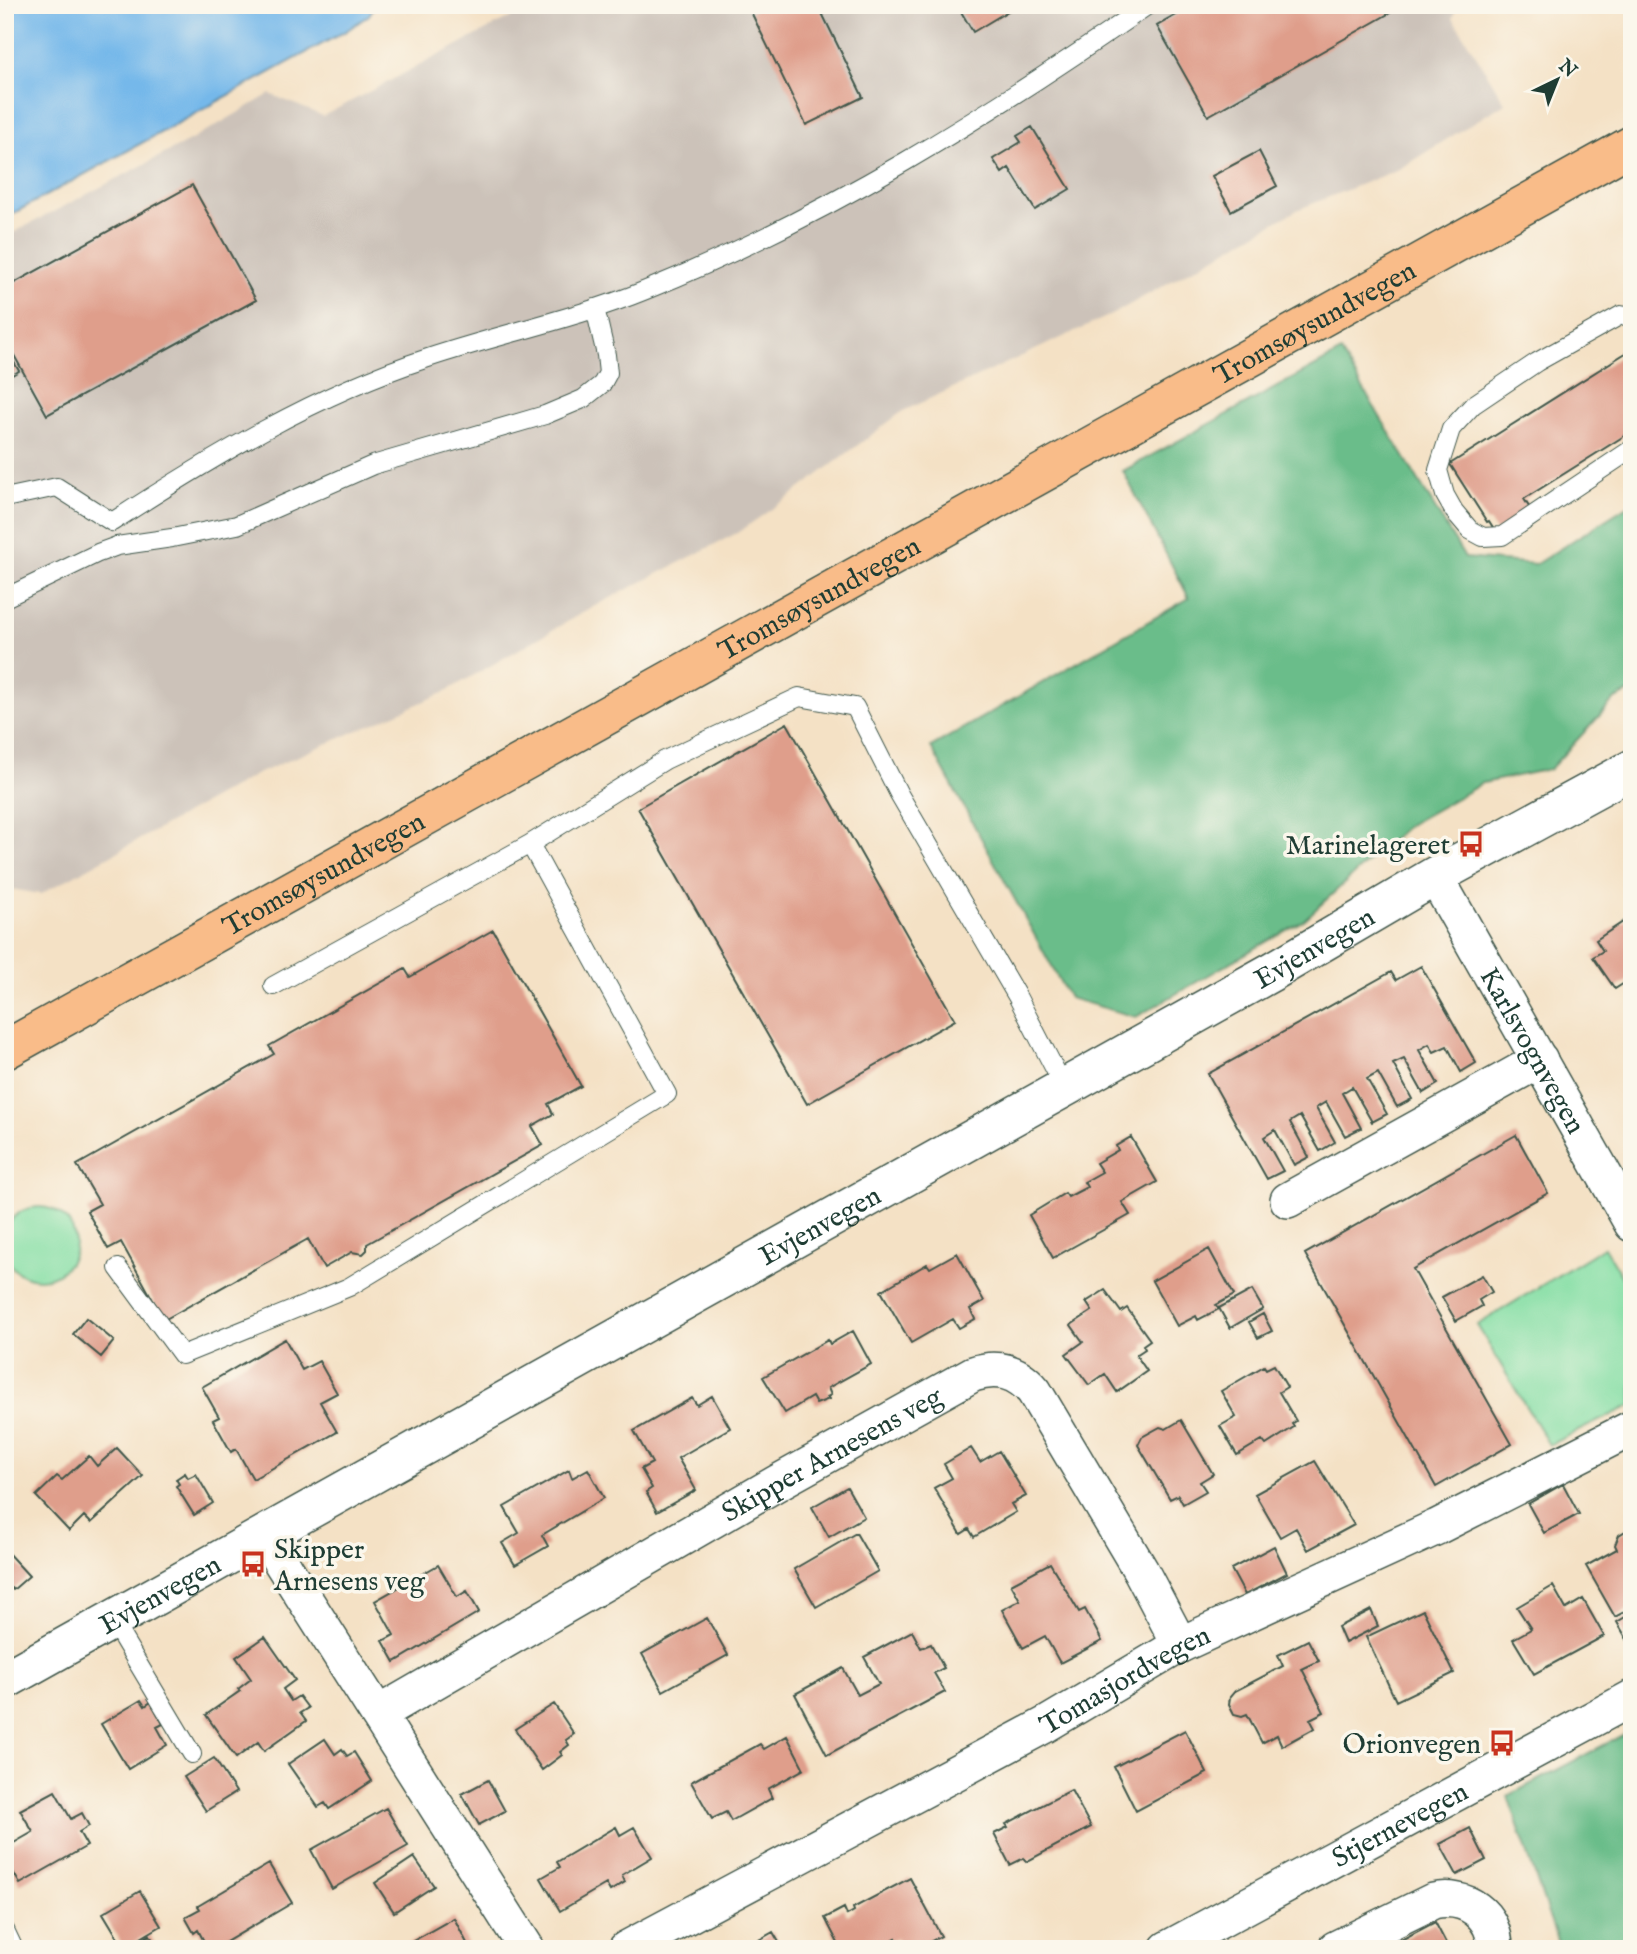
<svg xmlns="http://www.w3.org/2000/svg" width="1637" height="1954" font-family="'IM FELL English',serif">
  <style>
    .industrial { fill: #ccc2b9 }
    .green { fill: #84dea4; stroke: #528e6c; stroke-width: 2 }
    .forest { fill: #6bbd8a; stroke: #457d5f; stroke-width: 2 }
    .water { fill: #74b8ea; stroke: #4a7a8f; stroke-width: 2 }
    .building { fill: #df9e8b }
    .lines { fill: none; stroke-linecap: round; stroke-linejoin: round }
    .service-casing { stroke: #3f564a; stroke-width: 20 }
    .minor-casing { stroke: #3f564a; stroke-width: 38 }
    .tertiary-casing { stroke: #3f564a; stroke-width: 41 }
    .trunk-casing { stroke: #3f564a; stroke-width: 41 }
    .service { stroke: #fff; stroke-width: 18 }
    .minor { stroke: #fff; stroke-width: 35 }
    .tertiary { stroke: #fff; stroke-width: 38 }
    .trunk { stroke: #f9bc89; stroke-width: 38 }
    .labels { text-anchor: middle; stroke-width: 7; stroke-linejoin: round; paint-order: stroke }
    .street-label { font-size: 28px; fill: #1f3d34; stroke: #fbf7ec }
    .poi-label { font-size: 28px; fill: #1f3d34; stroke: #fbf7ec; text-anchor: end }
  </style>
  <rect width="100%" height="100%" fill="#fbf7ec"/>
  <filter id="ink" filterUnits="userSpaceOnUse"><feTurbulence type="fractalNoise" baseFrequency=".0143" numOctaves="2"/><feDisplacementMap in="SourceGraphic" scale="14" xChannelSelector="R" yChannelSelector="G"/><feConvolveMatrix kernelMatrix="1 2 1 2 8 2 1 2 1" color-interpolation-filters="sRGB"/></filter>
  <filter id="wash" filterUnits="userSpaceOnUse"><feTurbulence type="fractalNoise" baseFrequency=".00686" numOctaves="4" result="noise"/><feDisplacementMap in="SourceGraphic" scale="28" xChannelSelector="R" yChannelSelector="G"/><feGaussianBlur stdDeviation="1.57" result="paint"/><feColorMatrix in="noise" values="0 0 0 0 0 0 0 0 0 0 0 0 0 0 0 0 0 1.4 0 .05"/><feComposite in="paint" operator="in"/></filter>
  <g filter="url(#wash)">
    <rect width="100%" height="100%" fill="#f4e1c5"/>
    <path class="industrial" d="M 534,5 L 1458,5 L 1453,18 L 1505,103 L 1399,169 L 1299,209 L 1113,314 L 903,411 L 789,497 L 737,533 L 589,609 L 443,693 L 257,774 L 41,894 L 5,888 L 5,237 L 193,139 L 270,94 L 323,116 Z"/>
    <path class="green" d="M3 1243a36 36 0 1 1 72 0a36 36 0 1 1-72 0Z
      M 1604,1247 L 1632,1294 L 1632,1405 L 1549,1445 L 1477,1325 Z"/>
    <path class="forest" d="M 1341,352 L 1465,558 L 1536,564 L 1632,503 L 1632,691 L 1615,699 L 1550,769 L 1483,783 L 1407,826 L 1304,920 L 1136,1017 L 1069,998 L 931,747 L 1189,598 L 1123,471 Z
      M 1632,1730 L 1632,1949 L 1560,1949 L 1508,1796 Z"/>
    <path class="water" d="M 5,5 L 375,5 L 369,15 L 346,31 L 5,218 Z"/>
    <g id="blocks">
      <path class="building" d="M 764,5 L 818,5 L 863,97 L 806,125 L 751,12 Z
        M 957,5 L 1018,5 L 973,32 Z
        M 1194,5 L 1385,5 L 1390,13 L 1208,116 L 1157,26 Z
        M 1032,127 L 1070,189 L 1035,210 L 1009,168 L 1002,173 L 993,159 L 1021,142 L 1017,136 Z
        M 1259,151 L 1277,186 L 1231,211 L 1212,176 Z
        M 192,185 L 256,300 L 47,415 L 5,339 L 5,288 Z
        M 5,347 L 19,371 L 5,379 Z
        M 1632,349 L 1632,431 L 1524,499 L 1531,510 L 1496,532 L 1489,521 L 1487,522 L 1450,464 Z
        M 787,723 L 955,1020 L 807,1104 L 638,808 Z
        M 1626,920 L 1632,929 L 1632,978 L 1615,989 L 1593,957 L 1603,951 L 1596,940 Z
        M 493,930 L 581,1086 L 548,1104 L 553,1114 L 532,1126 L 543,1145 L 367,1244 L 367,1250 L 363,1254 L 352,1252 L 324,1268 L 308,1239 L 164,1320 L 121,1242 L 108,1249 L 87,1211 L 100,1204 L 77,1165 L 274,1054 L 269,1046 L 405,969 L 410,977 Z
        M 1421,966 L 1476,1063 L 1461,1072 L 1447,1046 L 1434,1052 L 1429,1044 L 1419,1050 L 1438,1084 L 1423,1093 L 1404,1059 L 1393,1064 L 1412,1099 L 1397,1107 L 1378,1073 L 1367,1079 L 1387,1114 L 1372,1122 L 1352,1087 L 1342,1093 L 1361,1128 L 1345,1136 L 1326,1102 L 1316,1108 L 1335,1142 L 1320,1151 L 1300,1116 L 1290,1122 L 1309,1157 L 1294,1165 L 1275,1130 L 1264,1137 L 1283,1171 L 1267,1179 L 1208,1074 L 1391,972 L 1396,980 Z
        M 1516,1135 L 1548,1193 L 1413,1269 L 1512,1444 L 1436,1487 L 1305,1254 Z
        M 1131,1137 L 1157,1182 L 1122,1202 L 1130,1215 L 1053,1258 L 1029,1215 L 1065,1193 L 1068,1197 L 1087,1187 L 1084,1182 L 1102,1172 L 1096,1163 L 1118,1150 L 1116,1146 Z
        M 1209,1249 L 1234,1295 L 1216,1305 L 1219,1309 L 1198,1320 L 1196,1316 L 1177,1326 L 1152,1281 Z
        M 957,1253 L 984,1301 L 970,1309 L 975,1319 L 959,1328 L 953,1319 L 911,1343 L 881,1291 L 927,1264 L 930,1268 Z
        M 1482,1275 L 1492,1292 L 1479,1300 L 1482,1306 L 1456,1321 L 1442,1297 Z
        M 1105,1290 L 1121,1312 L 1127,1308 L 1150,1340 L 1143,1345 L 1145,1349 L 1136,1355 L 1147,1371 L 1117,1392 L 1105,1374 L 1089,1385 L 1066,1354 L 1083,1342 L 1071,1325 L 1092,1311 L 1086,1302 Z
        M 1252,1290 L 1263,1309 L 1230,1328 L 1219,1308 Z
        M 1263,1314 L 1272,1331 L 1258,1338 L 1249,1322 Z
        M 86,1318 L 114,1341 L 101,1357 L 73,1334 Z
        M 853,1331 L 871,1364 L 828,1388 L 831,1395 L 827,1397 L 829,1399 L 816,1404 L 812,1397 L 785,1413 L 763,1377 L 828,1340 L 830,1344 Z
        M 285,1339 L 302,1370 L 319,1361 L 337,1393 L 320,1402 L 337,1432 L 253,1479 L 236,1449 L 231,1452 L 213,1420 L 219,1417 L 202,1387 Z
        M 1274,1365 L 1287,1387 L 1279,1392 L 1296,1421 L 1292,1424 L 1294,1427 L 1266,1445 L 1262,1440 L 1237,1455 L 1220,1426 L 1236,1417 L 1221,1391 L 1264,1366 L 1266,1369 Z
        M 712,1396 L 730,1428 L 678,1458 L 696,1490 L 657,1512 L 646,1492 L 652,1488 L 641,1469 L 652,1463 L 634,1431 L 692,1398 L 697,1405 Z
        M 1181,1420 L 1213,1474 L 1200,1482 L 1206,1491 L 1183,1504 L 1178,1495 L 1170,1499 L 1138,1445 L 1142,1437 L 1160,1427 L 1166,1429 Z
        M 117,1448 L 143,1476 L 91,1523 L 84,1516 L 69,1531 L 36,1496 L 57,1476 L 62,1480 L 89,1456 L 97,1466 Z
        M 971,1448 L 980,1462 L 999,1451 L 1026,1496 L 1011,1504 L 1016,1512 L 974,1537 L 969,1529 L 961,1534 L 934,1488 L 952,1478 L 944,1464 Z
        M 1315,1461 L 1354,1525 L 1308,1550 L 1296,1528 L 1280,1537 L 1255,1494 Z
        M 588,1469 L 604,1498 L 542,1535 L 548,1546 L 515,1565 L 502,1543 L 519,1533 L 504,1507 L 569,1470 L 572,1478 Z
        M 185,1473 L 188,1478 L 196,1474 L 213,1503 L 194,1515 L 176,1486 L 179,1484 L 176,1479 Z
        M 1563,1484 L 1579,1514 L 1544,1533 L 1528,1504 Z
        M 847,1487 L 864,1517 L 829,1537 L 812,1507 Z
        M 1632,1527 L 1632,1608 L 1615,1617 L 1586,1566 L 1617,1549 L 1615,1545 L 1619,1535 Z
        M 856,1533 L 878,1571 L 816,1607 L 794,1569 Z
        M 1274,1546 L 1287,1573 L 1245,1595 L 1231,1569 Z
        M 5,1550 L 29,1576 L 13,1590 L 11,1588 L 5,1593 Z
        M 1050,1563 L 1079,1612 L 1085,1609 L 1102,1641 L 1060,1663 L 1045,1636 L 1023,1648 L 1002,1610 L 1020,1600 L 1011,1584 Z
        M 438,1565 L 457,1597 L 467,1591 L 479,1612 L 395,1662 L 383,1641 L 394,1635 L 375,1601 Z
        M 1553,1586 L 1566,1609 L 1583,1599 L 1604,1636 L 1534,1674 L 1513,1639 L 1531,1629 L 1517,1607 Z
        M 1371,1610 L 1378,1626 L 1345,1643 L 1338,1627 Z
        M 1423,1610 L 1454,1673 L 1396,1701 L 1366,1637 Z
        M 1632,1613 L 1632,1638 L 1628,1641 L 1617,1622 Z
        M 707,1618 L 728,1655 L 663,1691 L 642,1654 Z
        M 912,1631 L 921,1648 L 931,1644 L 944,1668 L 934,1673 L 945,1692 L 827,1755 L 795,1694 L 843,1668 L 858,1695 L 879,1684 L 864,1657 Z
        M 265,1637 L 295,1680 L 283,1689 L 291,1701 L 299,1696 L 308,1708 L 300,1713 L 306,1721 L 264,1751 L 258,1742 L 236,1758 L 206,1715 L 240,1691 L 238,1689 L 251,1679 L 236,1657 Z
        M 1308,1640 L 1319,1661 L 1302,1669 L 1324,1712 L 1310,1719 L 1315,1728 L 1282,1746 L 1277,1735 L 1262,1743 L 1247,1714 L 1242,1716 L 1234,1714 L 1229,1704 L 1230,1697 L 1235,1691 L 1283,1666 L 1278,1655 Z
        M 141,1700 L 145,1706 L 151,1702 L 163,1724 L 157,1727 L 167,1745 L 128,1769 L 101,1724 Z
        M 554,1704 L 574,1734 L 566,1740 L 569,1745 L 560,1752 L 562,1755 L 542,1770 L 515,1729 Z
        M 1185,1730 L 1207,1773 L 1136,1811 L 1114,1767 Z
        M 787,1736 L 804,1769 L 768,1789 L 772,1798 L 731,1821 L 726,1812 L 712,1819 L 691,1782 L 760,1744 L 764,1749 Z
        M 325,1739 L 335,1754 L 342,1749 L 347,1756 L 354,1752 L 372,1781 L 329,1809 L 325,1803 L 318,1807 L 288,1764 Z
        M 214,1758 L 236,1792 L 206,1811 L 184,1777 Z
        M 488,1780 L 505,1811 L 479,1825 L 462,1794 Z
        M 1071,1790 L 1091,1827 L 1026,1862 L 1024,1858 L 1010,1865 L 994,1834 L 1008,1827 L 1006,1824 Z
        M 55,1791 L 71,1819 L 82,1813 L 89,1826 L 79,1832 L 87,1846 L 20,1884 L 5,1858 L 5,1848 L 33,1832 L 20,1810 Z
        M 386,1808 L 408,1846 L 332,1889 L 311,1850 Z
        M 616,1827 L 620,1835 L 634,1827 L 652,1857 L 622,1875 L 625,1882 L 610,1891 L 606,1884 L 560,1911 L 541,1878 L 560,1867 L 557,1862 Z
        M 1470,1828 L 1486,1860 L 1457,1875 L 1440,1844 Z
        M 414,1857 L 434,1886 L 394,1912 L 375,1883 Z
        M 269,1864 L 292,1903 L 214,1949 L 208,1949 L 198,1930 L 194,1933 L 185,1917 L 200,1909 L 198,1906 Z
        M 910,1878 L 941,1936 L 917,1949 L 901,1949 L 896,1938 L 876,1949 L 841,1949 L 825,1918 L 844,1908 L 847,1915 L 854,1911 L 853,1908 Z
        M 140,1891 L 161,1926 L 124,1948 L 103,1913 Z
        M 454,1918 L 470,1949 L 399,1949 Z
        M 1435,1922 L 1449,1949 L 1384,1949 Z
        M 773,1932 L 783,1949 L 743,1949 Z
        M 150,1935 L 158,1949 L 127,1949 Z"/>
    </g>
  </g>
  <g filter="url(#ink)">
    <use href="#blocks" fill-opacity="0" stroke="#3f564a" stroke-width="2"/>
    <g class="lines">
      <g class="service-casing">
        <path id="service" d="M 1632,317 L 1621,315 L 1537,362 L 1473,405 L 1451,429 L 1438,470 L 1445,495 L 1454,511 L 1470,530 L 1483,537 L 1502,536 L 1632,449
          M 5,498 L 57,487 L 112,522 C 211,458 316,394 428,358 C 500,334 575,319 646,290 C 825,218 990,115 1148,5
          M 5,598 L 98,553 L 117,546 L 172,538 L 237,525 L 373,465 L 545,415 L 583,399 L 602,384 L 608,373 L 606,355 L 595,308
          M 273,986 L 530,844 L 665,760 L 799,697 L 855,707 L 899,794 L 1018,998 L 1064,1087
          M 118,1268 L 182,1355 L 349,1287 L 667,1094 L 530,844
          M 112,1620 L 192,1754
          M 5,1930 L 14,1949"/>
      </g>
      <g class="minor-casing">
        <g id="minor">
          <path id="s1" d="M 1435,876 L 1632,1224"/>
          <path d="M 1288,1200 L 1540,1060"/>
          <path d="M 264,1535 L 527,1949"/>
          <path id="s2" d="M 378,1714 L 777,1483 L 973,1374 C 997,1366 1017,1371 1034,1391 L 1141,1571 L 1180,1645"/>
          <path id="s3" d="M 626,1949 L 1045,1725 L 1180,1645 L 1437,1527 L 1632,1428"/>
          <path id="s4" d="M 1167,1949 L 1632,1698"/>
          <path d="M 1335,1949 L 1433,1901 C 1466,1894 1495,1914 1495,1949"/>
        </g>
      </g>
      <g class="tertiary-casing">
        <g id="tertiary">
          <path id="s5" d="M 5,1680 L 1275,970 L 1435,876 L 1632,769"/>
        </g>
      </g>
      <g class="trunk-casing">
        <g id="trunk">
          <path id="s6" d="M 5,1050 L 1632,145"/>
        </g>
      </g>
      <use href="#service" class="service"/>
      <use href="#minor" class="minor"/>
      <use href="#tertiary" class="tertiary"/>
      <use href="#trunk" class="trunk"/>
    </g>
  </g>
  <defs>
    <g id="bus-bare" transform="scale(2.1)"><path d="M-5-6H5V4H4V6H2V4H-2V6H-4V4H-5ZM-3.5-4V0h7V-4ZM-3.5 1.2v1.5H-2V1.2ZM2 1.2v1.5H3.5V1.2Z" fill="#c8321e" stroke="#fbf7ec" stroke-width="2.5" paint-order="stroke"/></g>
  </defs>
  <g fill-rule="evenodd">
    <use href="#bus-bare" x="1471" y="844"/>
    <use href="#bus-bare" x="253" y="1564"/>
    <use href="#bus-bare" x="1502" y="1743"/>
  </g>
  <g class="labels">
    <g class="street-label">
      <text dy="10" stroke="none"><textPath href="#s6" startOffset="1498">Tromsøysundvegen</textPath></text>
      <text dy="10" stroke="none"><textPath href="#s6" startOffset="931">Tromsøysundvegen</textPath></text>
      <text dy="10" stroke="none"><textPath href="#s6" startOffset="364">Tromsøysundvegen</textPath></text>
      <text dy="10" stroke="none"><textPath href="#s5" startOffset="1500">Evjenvegen</textPath></text>
      <text dy="10" stroke="none"><textPath href="#s1" startOffset="200">Karlsvognvegen</textPath></text>
      <text dy="10" stroke="none"><textPath href="#s5" startOffset="933">Evjenvegen</textPath></text>
      <text dy="10" stroke="none"><textPath href="#s2" startOffset="523">Skipper Arnesens veg</textPath></text>
      <text dy="10" stroke="none"><textPath href="#s5" startOffset="177">Evjenvegen</textPath></text>
      <text dy="10" stroke="none"><textPath href="#s3" startOffset="567">Tomasjordvegen</textPath></text>
      <text dy="10" stroke="none"><textPath href="#s4" startOffset="264">Stjernevegen</textPath></text>
    </g>
    <g class="poi-label">
      <text x="1450" y="854">Marinelageret</text>
      <text x="274" y="1558" text-anchor="start">Skipper<tspan x="274" dy="32">Arnesens veg</tspan></text>
      <text x="1481" y="1753">Orionvegen</text>
    </g>
  </g>
  <rect width="1637" height="1954" fill="none" stroke="#fbf7ec" stroke-width="28"/>
  <g transform="translate(1557 80) rotate(43)" stroke="#fbf7ec" stroke-width="5" paint-order="stroke">
  <path d="M0-5L12 26L0 18L-12 26Z" fill="#1f3d34"/>
  <text y="-10" font-size="19" font-weight="bold" text-anchor="middle" fill="#1f3d34">N</text>
  </g>
</svg>
